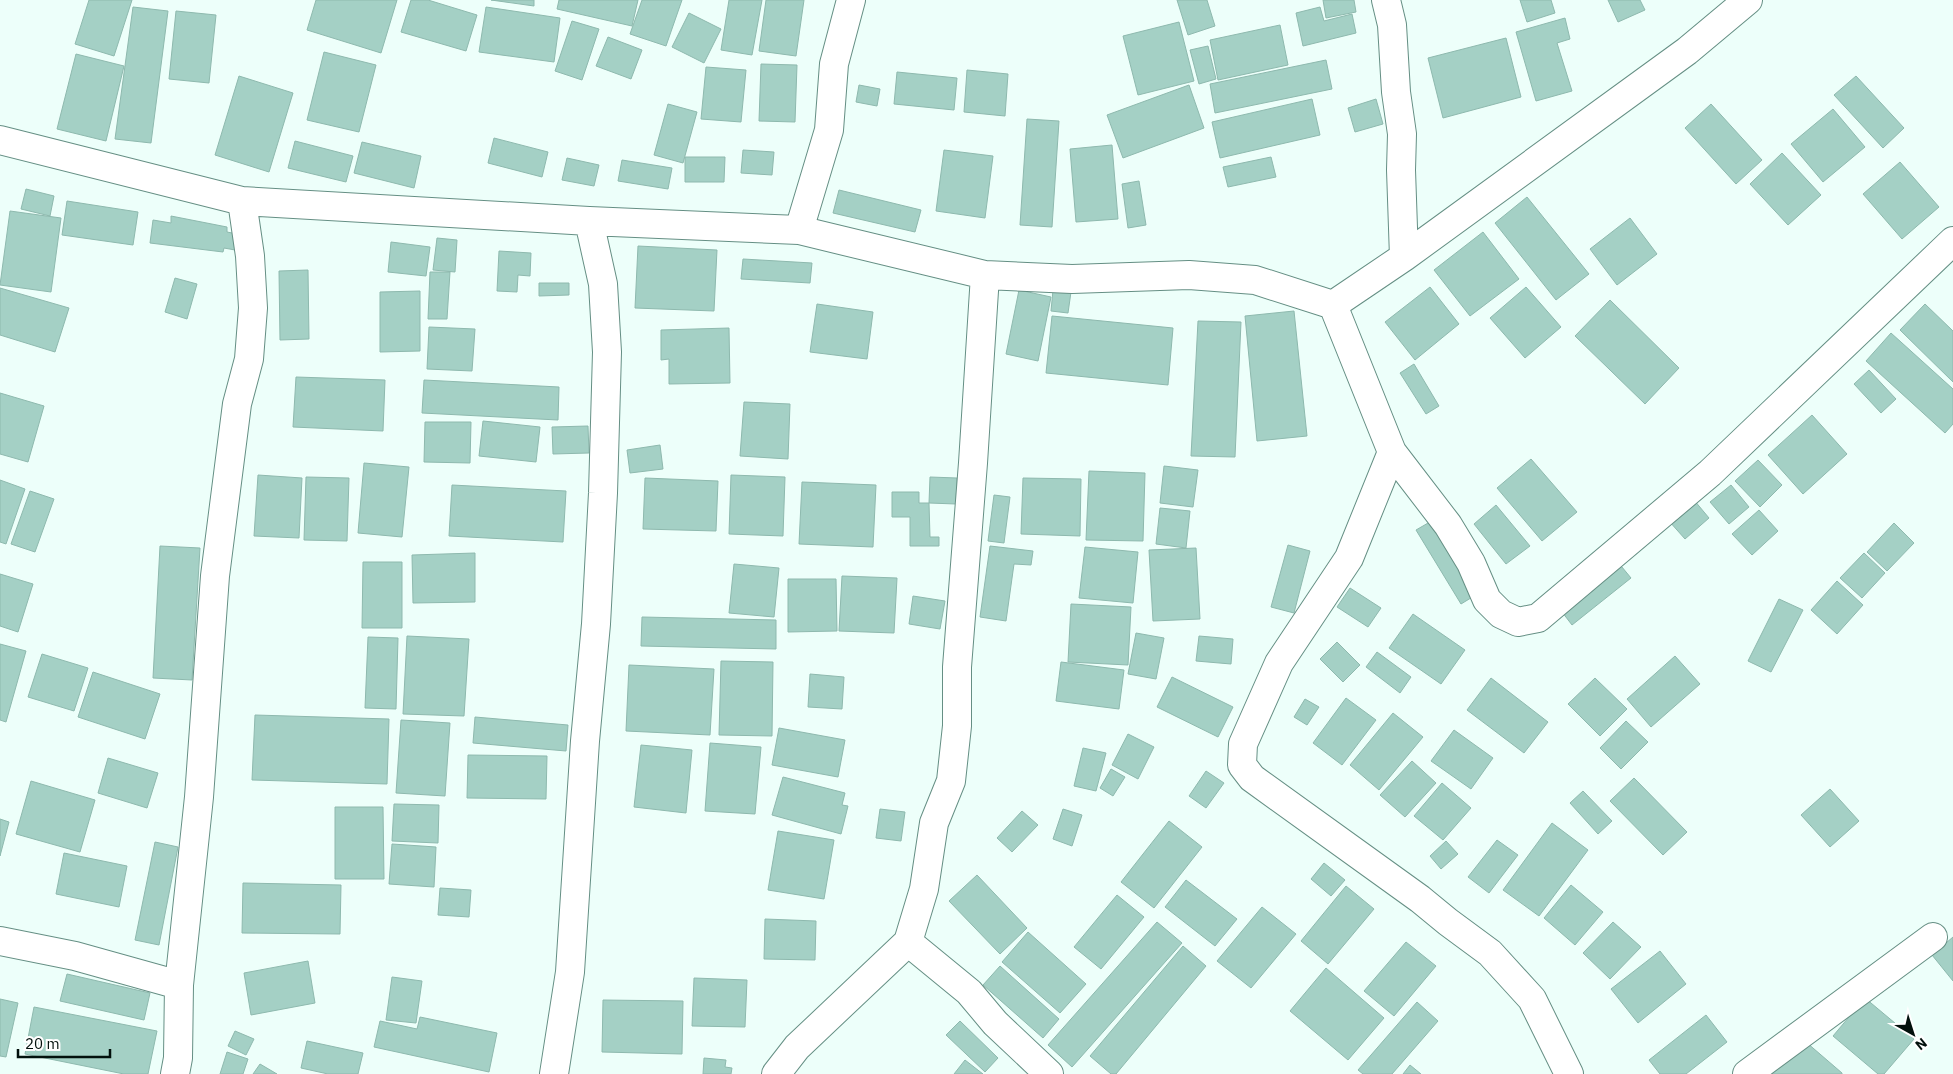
<svg xmlns="http://www.w3.org/2000/svg" width="1953" height="1074" font-family="'IBM Plex Sans',sans-serif">
  <style>
    .building { fill: #a4d0c5; stroke: #8eb9ae }
    .lines { fill: none; stroke-linecap: round; stroke-linejoin: round }
    .minor-casing { stroke: #658f84; stroke-width: 30 }
    .minor { stroke: #fff; stroke-width: 28 }
  </style>
  <rect width="100%" height="100%" fill="#edfffa"/>
  <path class="building" d="M 89,0 L 132,0 L 114,56 L 75,44 Z
    M 316,0 L 397,0 L 381,53 L 307,30 Z
    M 411,0 L 428,0 L 477,15 L 466,51 L 401,32 Z
    M 491,0 L 534,0 L 534,6 Z
    M 559,0 L 638,0 L 632,26 L 557,9 Z
    M 642,0 L 682,0 L 666,46 L 630,34 Z
    M 729,0 L 762,0 L 752,55 L 721,50 Z
    M 766,0 L 804,0 L 796,56 L 759,51 Z
    M 1177,0 L 1207,0 L 1215,26 L 1188,35 Z
    M 1323,0 L 1354,0 L 1356,12 L 1326,18 Z
    M 1520,0 L 1551,0 L 1555,13 L 1527,22 Z
    M 1608,0 L 1640,0 L 1645,10 L 1618,22 Z
    M 133,7 L 168,11 L 151,143 L 115,139 Z
    M 486,7 L 560,18 L 554,62 L 479,52 Z
    M 1320,7 L 1324,21 L 1352,14 L 1356,33 L 1303,46 L 1296,13 Z
    M 176,11 L 216,15 L 209,83 L 169,79 Z
    M 689,13 L 721,29 L 704,63 L 672,47 Z
    M 1565,18 L 1570,39 L 1557,43 L 1572,91 L 1536,101 L 1516,32 Z
    M 572,21 L 599,29 L 582,80 L 555,71 Z
    M 1179,22 L 1194,81 L 1138,95 L 1123,36 Z
    M 1280,25 L 1288,65 L 1218,80 L 1210,40 Z
    M 608,37 L 642,50 L 631,79 L 596,66 Z
    M 1506,38 L 1521,97 L 1443,118 L 1428,58 Z
    M 1208,46 L 1216,79 L 1199,84 L 1190,50 Z
    M 324,52 L 376,65 L 359,132 L 307,120 Z
    M 76,54 L 124,66 L 106,141 L 57,129 Z
    M 1326,60 L 1332,89 L 1215,113 L 1210,84 Z
    M 761,64 L 797,65 L 795,122 L 759,121 Z
    M 706,67 L 746,70 L 741,122 L 701,119 Z
    M 967,70 L 1008,74 L 1005,116 L 964,112 Z
    M 897,72 L 957,78 L 954,110 L 894,104 Z
    M 239,76 L 293,93 L 269,172 L 215,155 Z
    M 1856,76 L 1904,128 L 1883,148 L 1834,95 Z
    M 859,85 L 880,89 L 877,106 L 856,102 Z
    M 1189,85 L 1204,128 L 1123,158 L 1107,115 Z
    M 1312,99 L 1320,135 L 1220,158 L 1212,122 Z
    M 1376,99 L 1383,124 L 1355,132 L 1348,108 Z
    M 668,104 L 697,112 L 683,163 L 654,155 Z
    M 1711,104 L 1762,160 L 1736,184 L 1685,128 Z
    M 1833,109 L 1865,147 L 1823,182 L 1791,144 Z
    M 1027,119 L 1059,121 L 1052,227 L 1020,225 Z
    M 494,138 L 548,152 L 542,177 L 488,163 Z
    M 295,141 L 353,156 L 346,182 L 288,168 Z
    M 362,142 L 421,156 L 414,188 L 354,173 Z
    M 1112,145 L 1118,219 L 1076,222 L 1070,149 Z
    M 743,150 L 774,152 L 772,175 L 741,173 Z
    M 944,150 L 993,156 L 985,218 L 936,211 Z
    M 1782,153 L 1821,195 L 1788,225 L 1750,184 Z
    M 685,157 L 725,157 L 724,182 L 685,182 Z
    M 1271,157 L 1276,177 L 1228,187 L 1223,167 Z
    M 567,158 L 599,165 L 594,186 L 562,180 Z
    M 622,160 L 672,168 L 668,189 L 618,181 Z
    M 1900,162 L 1939,207 L 1902,239 L 1863,194 Z
    M 1139,181 L 1146,225 L 1128,228 L 1122,184 Z
    M 26,189 L 54,196 L 50,216 L 21,209 Z
    M 839,190 L 921,210 L 915,232 L 833,213 Z
    M 1527,197 L 1589,274 L 1556,300 L 1495,223 Z
    M 67,201 L 138,212 L 133,245 L 62,235 Z
    M 10,211 L 61,218 L 51,292 L 0,285 Z
    M 171,216 L 227,227 L 227,232 L 237,234 L 235,250 L 224,248 L 223,252 L 150,243 L 153,220 L 171,223 Z
    M 1630,218 L 1657,254 L 1617,285 L 1590,249 Z
    M 1483,232 L 1519,279 L 1470,316 L 1434,270 Z
    M 437,238 L 457,240 L 455,272 L 433,270 Z
    M 391,242 L 430,247 L 426,276 L 388,272 Z
    M 638,246 L 717,250 L 714,311 L 635,308 Z
    M 499,251 L 531,253 L 530,276 L 518,275 L 517,292 L 497,291 Z
    M 743,259 L 812,263 L 810,283 L 741,279 Z
    M 308,270 L 309,339 L 280,340 L 279,271 Z
    M 430,272 L 450,272 L 447,319 L 428,319 Z
    M 175,278 L 197,284 L 187,319 L 165,312 Z
    M 539,283 L 569,283 L 569,295 L 539,296 Z
    M 1430,287 L 1459,324 L 1415,360 L 1385,322 Z
    M 1526,287 L 1561,327 L 1525,358 L 1490,318 Z
    M 0,288 L 69,308 L 55,352 L 0,335 Z
    M 1019,290 L 1051,297 L 1038,361 L 1006,354 Z
    M 1053,290 L 1071,292 L 1068,313 L 1051,311 Z
    M 420,291 L 420,351 L 380,352 L 380,292 Z
    M 1610,300 L 1679,368 L 1645,404 L 1575,336 Z
    M 817,304 L 873,312 L 867,359 L 810,352 Z
    M 1925,304 L 1953,331 L 1953,382 L 1900,330 Z
    M 1294,311 L 1307,436 L 1257,441 L 1245,316 Z
    M 1052,316 L 1173,328 L 1168,385 L 1046,373 Z
    M 1198,321 L 1241,322 L 1235,457 L 1191,456 Z
    M 429,327 L 475,329 L 472,371 L 427,369 Z
    M 729,328 L 730,383 L 669,384 L 669,359 L 661,360 L 661,330 Z
    M 1891,333 L 1953,389 L 1953,424 L 1945,433 L 1866,361 Z
    M 1414,364 L 1439,406 L 1426,414 L 1400,373 Z
    M 1869,370 L 1896,399 L 1881,413 L 1854,384 Z
    M 296,377 L 385,380 L 383,431 L 293,427 Z
    M 424,380 L 559,387 L 558,420 L 422,413 Z
    M 0,393 L 44,406 L 28,462 L 0,454 Z
    M 744,402 L 790,404 L 788,459 L 740,456 Z
    M 1812,415 L 1847,454 L 1803,494 L 1768,455 Z
    M 483,421 L 540,427 L 536,462 L 479,456 Z
    M 425,422 L 471,422 L 470,463 L 424,462 Z
    M 588,426 L 589,453 L 553,454 L 552,427 Z
    M 660,445 L 663,469 L 630,473 L 627,450 Z
    M 1531,459 L 1577,512 L 1542,541 L 1497,488 Z
    M 1758,460 L 1782,485 L 1760,507 L 1735,481 Z
    M 364,463 L 409,467 L 402,537 L 358,533 Z
    M 1164,466 L 1198,470 L 1193,507 L 1160,503 Z
    M 1089,471 L 1145,473 L 1143,541 L 1086,540 Z
    M 258,475 L 302,478 L 299,538 L 254,536 Z
    M 731,475 L 785,477 L 783,536 L 729,534 Z
    M 306,477 L 349,478 L 347,541 L 304,540 Z
    M 930,477 L 957,478 L 956,504 L 929,503 Z
    M 645,478 L 718,481 L 716,531 L 643,529 Z
    M 1023,478 L 1081,479 L 1080,536 L 1021,534 Z
    M 0,480 L 25,489 L 6,544 L 0,542 Z
    M 802,482 L 876,485 L 873,547 L 799,544 Z
    M 452,485 L 566,491 L 563,542 L 449,536 Z
    M 1731,485 L 1749,507 L 1729,524 L 1710,502 Z
    M 30,491 L 54,499 L 35,552 L 11,544 Z
    M 892,492 L 919,492 L 919,503 L 929,503 L 930,537 L 939,537 L 939,546 L 910,546 L 910,517 L 892,517 Z
    M 994,495 L 1010,497 L 1004,543 L 988,541 Z
    M 1694,500 L 1709,518 L 1685,539 L 1669,521 Z
    M 1496,505 L 1530,546 L 1506,564 L 1474,524 Z
    M 1160,508 L 1190,511 L 1186,548 L 1156,544 Z
    M 1759,510 L 1778,531 L 1752,555 L 1732,534 Z
    M 1435,519 L 1479,593 L 1461,604 L 1416,530 Z
    M 1894,523 L 1914,543 L 1887,571 L 1867,552 Z
    M 1288,545 L 1310,551 L 1294,613 L 1271,607 Z
    M 160,546 L 200,548 L 192,680 L 153,678 Z
    M 990,546 L 1033,551 L 1031,565 L 1014,564 L 1006,621 L 980,617 Z
    M 1085,547 L 1138,552 L 1133,603 L 1079,598 Z
    M 1196,548 L 1200,619 L 1153,621 L 1149,550 Z
    M 475,553 L 475,602 L 413,603 L 412,555 Z
    M 1864,553 L 1885,573 L 1862,598 L 1840,578 Z
    M 1617,561 L 1631,578 L 1572,625 L 1559,608 Z
    M 363,562 L 402,562 L 402,628 L 362,628 Z
    M 734,564 L 779,568 L 774,617 L 729,613 Z
    M 0,574 L 33,584 L 18,632 L 0,626 Z
    M 842,576 L 897,578 L 894,633 L 839,631 Z
    M 788,579 L 836,579 L 837,631 L 788,632 Z
    M 1837,581 L 1863,605 L 1837,634 L 1811,610 Z
    M 1350,588 L 1381,608 L 1368,627 L 1337,607 Z
    M 913,596 L 945,601 L 940,629 L 909,624 Z
    M 1779,599 L 1803,610 L 1771,672 L 1748,661 Z
    M 1071,604 L 1131,607 L 1128,665 L 1068,662 Z
    M 1413,614 L 1465,650 L 1441,684 L 1389,648 Z
    M 642,617 L 776,620 L 776,649 L 641,646 Z
    M 1136,633 L 1164,638 L 1156,679 L 1128,674 Z
    M 407,636 L 469,639 L 464,716 L 403,714 Z
    M 1199,636 L 1233,639 L 1231,664 L 1196,661 Z
    M 368,637 L 398,638 L 396,709 L 365,708 Z
    M 1337,642 L 1360,665 L 1343,682 L 1320,659 Z
    M 0,644 L 26,651 L 6,722 L 0,720 Z
    M 1377,652 L 1411,677 L 1400,693 L 1366,667 Z
    M 42,654 L 88,668 L 74,711 L 28,697 Z
    M 1675,656 L 1700,684 L 1651,727 L 1627,699 Z
    M 721,661 L 773,662 L 772,736 L 719,735 Z
    M 1061,662 L 1124,670 L 1119,709 L 1056,701 Z
    M 629,665 L 714,669 L 710,735 L 626,731 Z
    M 93,672 L 160,694 L 145,739 L 78,717 Z
    M 810,674 L 844,677 L 842,709 L 808,707 Z
    M 1172,677 L 1233,707 L 1218,737 L 1157,707 Z
    M 1491,678 L 1548,722 L 1524,753 L 1467,710 Z
    M 1595,678 L 1627,709 L 1600,736 L 1568,704 Z
    M 1346,698 L 1376,720 L 1342,765 L 1313,743 Z
    M 1305,699 L 1319,707 L 1307,725 L 1294,717 Z
    M 1393,713 L 1423,737 L 1379,790 L 1350,765 Z
    M 255,715 L 389,719 L 387,784 L 252,780 Z
    M 475,717 L 568,725 L 566,751 L 473,743 Z
    M 401,720 L 450,723 L 445,796 L 396,793 Z
    M 1626,721 L 1648,742 L 1621,769 L 1600,748 Z
    M 779,728 L 845,740 L 838,777 L 772,765 Z
    M 1454,730 L 1493,758 L 1471,789 L 1431,761 Z
    M 1128,734 L 1154,747 L 1138,779 L 1112,765 Z
    M 710,743 L 761,747 L 755,814 L 705,811 Z
    M 641,745 L 692,750 L 686,813 L 634,807 Z
    M 1083,748 L 1106,753 L 1096,791 L 1074,786 Z
    M 468,755 L 547,756 L 546,799 L 467,798 Z
    M 108,758 L 158,773 L 147,808 L 98,793 Z
    M 1412,761 L 1436,783 L 1405,817 L 1380,795 Z
    M 1111,769 L 1125,777 L 1113,796 L 1100,788 Z
    M 1206,771 L 1224,783 L 1206,808 L 1189,796 Z
    M 783,777 L 845,793 L 842,805 L 848,806 L 841,834 L 772,815 Z
    M 1634,778 L 1687,832 L 1663,855 L 1610,801 Z
    M 31,781 L 95,800 L 80,852 L 16,834 Z
    M 1442,783 L 1471,808 L 1443,840 L 1414,816 Z
    M 1830,789 L 1859,821 L 1830,847 L 1801,815 Z
    M 1583,791 L 1612,821 L 1598,834 L 1570,803 Z
    M 394,804 L 439,805 L 438,843 L 392,841 Z
    M 335,807 L 383,807 L 384,879 L 335,879 Z
    M 880,809 L 905,812 L 901,841 L 876,838 Z
    M 1063,809 L 1082,815 L 1072,846 L 1053,839 Z
    M 1022,811 L 1038,825 L 1012,852 L 997,838 Z
    M 0,819 L 9,822 L 0,856 Z
    M 1169,821 L 1202,847 L 1154,908 L 1121,882 Z
    M 1552,823 L 1588,850 L 1539,916 L 1503,890 Z
    M 778,831 L 834,840 L 824,899 L 768,890 Z
    M 1497,840 L 1518,855 L 1489,893 L 1468,877 Z
    M 1446,841 L 1458,854 L 1441,869 L 1430,856 Z
    M 155,842 L 178,847 L 159,945 L 135,940 Z
    M 392,844 L 436,847 L 434,887 L 389,884 Z
    M 64,853 L 127,866 L 119,907 L 56,894 Z
    M 1324,863 L 1345,880 L 1331,896 L 1311,879 Z
    M 977,875 L 1027,928 L 1000,954 L 949,901 Z
    M 1186,880 L 1237,919 L 1215,946 L 1165,907 Z
    M 243,883 L 341,885 L 340,934 L 242,933 Z
    M 1571,885 L 1603,912 L 1575,945 L 1544,918 Z
    M 1346,886 L 1374,909 L 1328,964 L 1301,941 Z
    M 440,888 L 471,890 L 469,917 L 438,915 Z
    M 1117,895 L 1144,917 L 1101,969 L 1074,947 Z
    M 1262,907 L 1296,934 L 1251,988 L 1217,961 Z
    M 765,919 L 816,921 L 815,960 L 764,959 Z
    M 1157,922 L 1182,943 L 1072,1067 L 1048,1045 Z
    M 1613,922 L 1641,947 L 1610,979 L 1583,953 Z
    M 1028,932 L 1086,984 L 1060,1013 L 1002,962 Z
    M 1953,937 L 1953,981 L 1932,955 Z
    M 1406,942 L 1436,966 L 1394,1016 L 1364,991 Z
    M 1183,946 L 1206,966 L 1116,1074 L 1111,1074 L 1090,1056 Z
    M 1660,951 L 1686,984 L 1638,1023 L 1611,989 Z
    M 308,961 L 315,1003 L 251,1015 L 244,973 Z
    M 1000,966 L 1059,1019 L 1043,1038 L 983,985 Z
    M 1326,968 L 1384,1018 L 1348,1060 L 1290,1011 Z
    M 67,974 L 150,993 L 144,1020 L 60,1001 Z
    M 392,977 L 422,981 L 416,1023 L 386,1020 Z
    M 694,978 L 747,980 L 745,1027 L 692,1026 Z
    M 1865,998 L 1914,1039 L 1884,1074 L 1878,1074 L 1833,1036 Z
    M 0,999 L 18,1003 L 6,1057 L 0,1056 Z
    M 603,1000 L 683,1001 L 682,1054 L 602,1052 Z
    M 1417,1002 L 1438,1021 L 1392,1074 L 1363,1074 L 1358,1070 Z
    M 34,1007 L 157,1031 L 148,1074 L 124,1074 L 25,1054 Z
    M 1706,1015 L 1727,1042 L 1686,1074 L 1660,1074 L 1649,1060 Z
    M 420,1017 L 497,1033 L 489,1072 L 374,1047 L 380,1021 L 417,1029 Z
    M 960,1021 L 998,1058 L 985,1072 L 946,1035 Z
    M 235,1031 L 254,1039 L 246,1055 L 228,1046 Z
    M 1799,1036 L 1842,1073 L 1842,1074 L 1767,1074 Z
    M 307,1041 L 363,1053 L 358,1074 L 328,1074 L 301,1068 Z
    M 227,1052 L 248,1059 L 243,1074 L 220,1074 Z
    M 704,1058 L 726,1060 L 725,1067 L 732,1068 L 731,1074 L 703,1074 Z
    M 965,1060 L 983,1074 L 954,1074 Z
    M 260,1064 L 277,1074 L 253,1074 Z
    M 1410,1065 L 1421,1074 L 1403,1074 Z"/>
  <g class="lines">
    <g class="minor-casing">
      <path id="minor" d="M 1386,0 L 1392,25 L 1396,92 L 1402,134 L 1401,170 L 1404,257
        M 0,140 L 242,201 L 589,221 L 799,230 L 985,275 L 1072,279 L 1189,275 L 1255,280 L 1333,305
        M 799,230 L 829,130 L 834,64 L 851,0
        M 985,275 L 973,463 L 957,667 L 957,726 L 951,781 L 934,823 L 924,889 L 908,942 L 969,992 L 995,1023 L 1049,1074
        M 1333,305 L 1392,452 L 1448,525 L 1471,563 L 1487,600 L 1501,614 L 1518,622 L 1538,618 L 1710,473 L 1953,241
        M 1333,305 L 1404,257 L 1687,51 L 1748,0
        M 1392,452 L 1349,558 L 1279,663 L 1243,744 L 1242,765 L 1252,778 L 1420,899 L 1448,922 L 1490,953 L 1532,999 L 1569,1074
        M 0,941 L 75,956 L 179,985
        M 175,1074 L 178,1058 L 179,985 L 199,797 L 215,576 L 237,404 L 249,359 L 253,308 L 250,256 L 242,201
        M 554,1074 L 570,972 L 585,741 L 596,624 L 603,493 L 607,352 L 603,284 L 589,221
        M 776,1074 L 797,1047 L 908,942
        M 1747,1074 L 1933,937"/>
    </g>
    <use href="#minor" class="minor"/>
  </g>
  <g transform="translate(1913 1034) rotate(141)" stroke="#ffffff" stroke-width="4" paint-order="stroke">
  <path d="M0-4L9 19L0 12L-9 19Z" fill="#02100c"/>
  <text y="-8" font-size="14" font-weight="bold" text-anchor="middle" fill="#02100c">N</text>
  </g>
  <path d="M18 1049v8h92v-8" fill="none" stroke="#02100c" stroke-width="2.5"/>
  <text x="25" y="1049" font-size="15" fill="#02100c" stroke="#ffffff" stroke-width="4" paint-order="stroke">20 m</text>
</svg>
